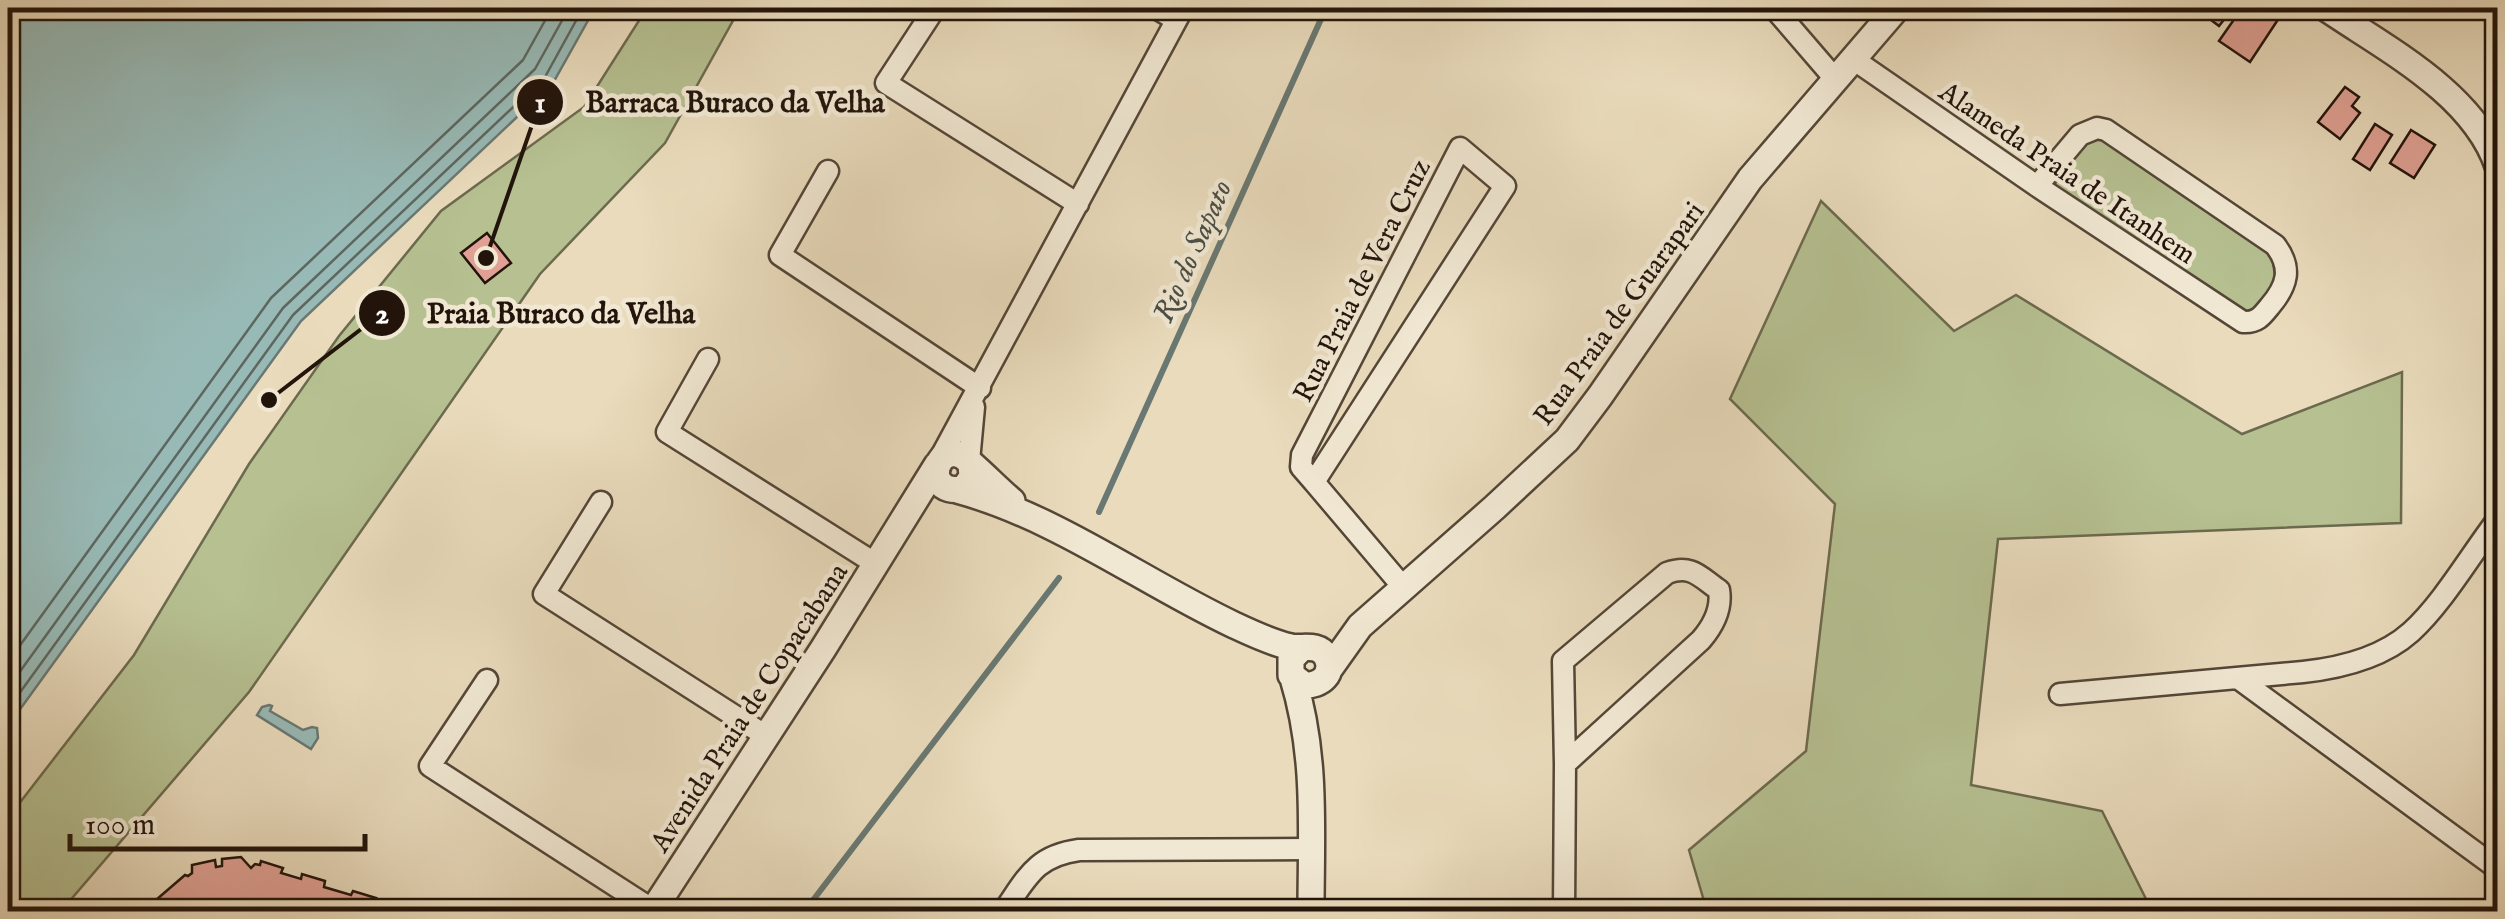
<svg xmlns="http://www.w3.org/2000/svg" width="2505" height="919" font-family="'IM FELL English',serif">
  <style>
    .green { fill: #b6c091; stroke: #6c6a4e; stroke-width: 2.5 }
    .water { fill: #98bab6; stroke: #697872; stroke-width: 2.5 }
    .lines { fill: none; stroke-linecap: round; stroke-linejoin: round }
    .shore { stroke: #5d6760; stroke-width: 2.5 }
    .stream { stroke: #697872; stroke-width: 6 }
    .building { fill: #e0a194; stroke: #22140b; stroke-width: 2.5 }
    .minor-casing { stroke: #544637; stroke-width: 25 }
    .tertiary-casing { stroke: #544637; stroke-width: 30 }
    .minor { stroke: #f1e8d3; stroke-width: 20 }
    .tertiary { stroke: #f1e8d3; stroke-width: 25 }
    .labels { text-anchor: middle; stroke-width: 9; stroke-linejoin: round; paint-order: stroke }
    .street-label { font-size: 28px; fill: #22140b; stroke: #f1e8d3 }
    .water-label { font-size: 30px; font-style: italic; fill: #4b4e47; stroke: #f1e8d3 }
    .leader { fill: none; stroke: #22140b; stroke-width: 4 }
    .callout-dot { fill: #22140b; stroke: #f1e8d3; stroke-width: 4 }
    .mark-label { font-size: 30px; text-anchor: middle; font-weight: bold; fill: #fff }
    .callout-label { font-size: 30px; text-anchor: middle; font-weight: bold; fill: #22140b; stroke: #f1e8d3; stroke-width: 9; stroke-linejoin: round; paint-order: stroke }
  </style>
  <rect width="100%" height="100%" fill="#e9dbbc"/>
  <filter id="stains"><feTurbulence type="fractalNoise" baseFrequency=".002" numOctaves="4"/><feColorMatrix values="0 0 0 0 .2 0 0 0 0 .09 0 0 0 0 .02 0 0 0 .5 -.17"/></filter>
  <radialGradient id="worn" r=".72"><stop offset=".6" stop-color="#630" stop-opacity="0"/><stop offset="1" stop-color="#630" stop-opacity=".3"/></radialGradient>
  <path class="green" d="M 647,8 L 740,8 L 665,143 L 540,274 L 249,692 L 61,911 L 8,911 L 8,818 L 134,655 L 249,464 L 339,336 L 441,211 L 584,107 Z
    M 2097,138 L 2112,143 L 2272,254 L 2276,284 L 2249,315 L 2054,185 L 2083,145 Z
    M 1821,201 L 1954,331 L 2016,295 L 2242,434 L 2402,372 L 2401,523 L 1998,539 L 1971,785 L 2102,811 L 2152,911 L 1707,911 L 1689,850 L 1806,751 L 1835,504 L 1730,399 Z"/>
  <path class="water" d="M 8,8 L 595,8 L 553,83 L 301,321 L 8,726 Z
    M 269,705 L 272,706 L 270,711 L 303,730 L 312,727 L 317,728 L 318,738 L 311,749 L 257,715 L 262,707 Z"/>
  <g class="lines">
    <path class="shore" d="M 8,662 L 271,298 L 523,60 L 552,8
      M 8,688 L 283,308 L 535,69 L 569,8
      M 8,709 L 293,315 L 545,77 L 583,8"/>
    <path class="stream" d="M 1099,512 L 1326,8
      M 804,912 L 1059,578"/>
  </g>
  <path class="building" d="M 2151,8 L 2175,8 L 2169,18 Z
    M 2195,8 L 2233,8 L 2219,26 Z
    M 2242,8 L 2271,8 L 2281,15 L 2250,62 L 2219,41 Z
    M 2345,87 L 2359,97 L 2352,106 L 2360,113 L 2340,139 L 2318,122 Z
    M 2375,124 L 2392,135 L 2370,170 L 2353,159 Z
    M 2411,130 L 2435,145 L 2414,178 L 2390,163 Z
    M 487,233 L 511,263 L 485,283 L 461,253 Z
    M 241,857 L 251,868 L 255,864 L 260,865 L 261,861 L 283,868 L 281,873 L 301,879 L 302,874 L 325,881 L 324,887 L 351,895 L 353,891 L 376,898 L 373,903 L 379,906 L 376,912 L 244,912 L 240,905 L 212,909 L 209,912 L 142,912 L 185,875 L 188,876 L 192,873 L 192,865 L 215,860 L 216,867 L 222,866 L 222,859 Z"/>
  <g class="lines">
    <g class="minor-casing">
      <path id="minor" d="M 935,8 L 886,83 L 1078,204
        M 1156,8 L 1176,20
        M 1774,8 L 1836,80
        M 1853,59 L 2037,186 L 2243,322 C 2257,323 2262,316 2270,306 C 2287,286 2293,268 2275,245 L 2106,130 L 2097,128 L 2080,135 L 2037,186
        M 828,171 L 780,255 L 980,388
        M 708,359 L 667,432 L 876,564
        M 969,461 L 974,407
        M 938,462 L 1183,8
        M 1314,482 L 1301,467 L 1302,455 L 1460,148 L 1505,186 L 1314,482 L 1403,587
        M 601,502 L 544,594 L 766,736
        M 2239,679 L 2498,869
        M 487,680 L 430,766 L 653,910
        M 2060,694 L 2303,672 C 2340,668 2382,658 2411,632 C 2443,603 2471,554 2498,519
        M 1003,912 C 1027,878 1035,856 1079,850 L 1311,849
        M 1564,912 L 1565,764 L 1701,640 C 1713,626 1722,608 1719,590 C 1700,577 1692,564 1667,573 L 1563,661 L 1565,764"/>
    </g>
    <g class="tertiary-casing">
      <path id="tertiary" d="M 2326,8 C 2386,49 2473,93 2498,166
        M 971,464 L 972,477 L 964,488 C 941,495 928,475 943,457 C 950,454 952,452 960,455 C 966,457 1002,493 1012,501
        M 957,490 C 1057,517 1141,581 1234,625 C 1251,633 1272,643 1291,647 C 1303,649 1318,643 1326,656 C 1336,674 1320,686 1304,685 L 1291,675 L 1291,659 L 1302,648
        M 1328,671 L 1360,626 L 1495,507 L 1567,440 L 1600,396 L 1750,179 L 1897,8
        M 1293,678 C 1317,756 1311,831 1311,912
        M 652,912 L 823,649 L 937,465"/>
    </g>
    <use href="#minor" class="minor"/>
    <use href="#tertiary" class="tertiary"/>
  </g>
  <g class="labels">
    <g class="street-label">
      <text transform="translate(2068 172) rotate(34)" y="10">Alameda Praia de Itanhem</text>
      <text transform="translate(1361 280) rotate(-63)" y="10">Rua Praia de Vera Cruz</text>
      <text transform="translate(1618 313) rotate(-54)" y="10">Rua Praia de Guarapari</text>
      <text transform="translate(748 707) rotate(-57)" y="10">Avenida Praia de Copacabana</text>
    </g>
    <g class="water-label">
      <text transform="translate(1192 251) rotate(-66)" y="10">Rio do Sapato</text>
    </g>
  </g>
  <path class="leader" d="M486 258L540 102M269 400L382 313"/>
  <g class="callout-dot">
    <circle cx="486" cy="258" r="10"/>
    <circle cx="269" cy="400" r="10"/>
    <circle cx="540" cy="102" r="25"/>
    <circle cx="382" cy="313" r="25"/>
  </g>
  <g class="mark-label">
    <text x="540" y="112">1</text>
    <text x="382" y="323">2</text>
  </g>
  <g class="callout-label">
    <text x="735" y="112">Barraca Buraco da Velha</text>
    <text x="561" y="323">Praia Buraco da Velha</text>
  </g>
  <rect width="2505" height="919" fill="none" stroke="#e9dbbc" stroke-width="40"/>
  <rect x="10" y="10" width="2485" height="899" fill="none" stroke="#22140b" stroke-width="5"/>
  <rect x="20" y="20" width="2465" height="879" fill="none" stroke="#22140b" stroke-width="2.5"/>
  <path d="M70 834v15h295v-15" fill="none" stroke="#22140b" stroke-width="5"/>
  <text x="85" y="834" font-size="30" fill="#22140b" stroke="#f1e8d3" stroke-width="8" paint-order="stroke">100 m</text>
  <rect width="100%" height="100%" filter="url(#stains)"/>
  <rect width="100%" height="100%" fill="url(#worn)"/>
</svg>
